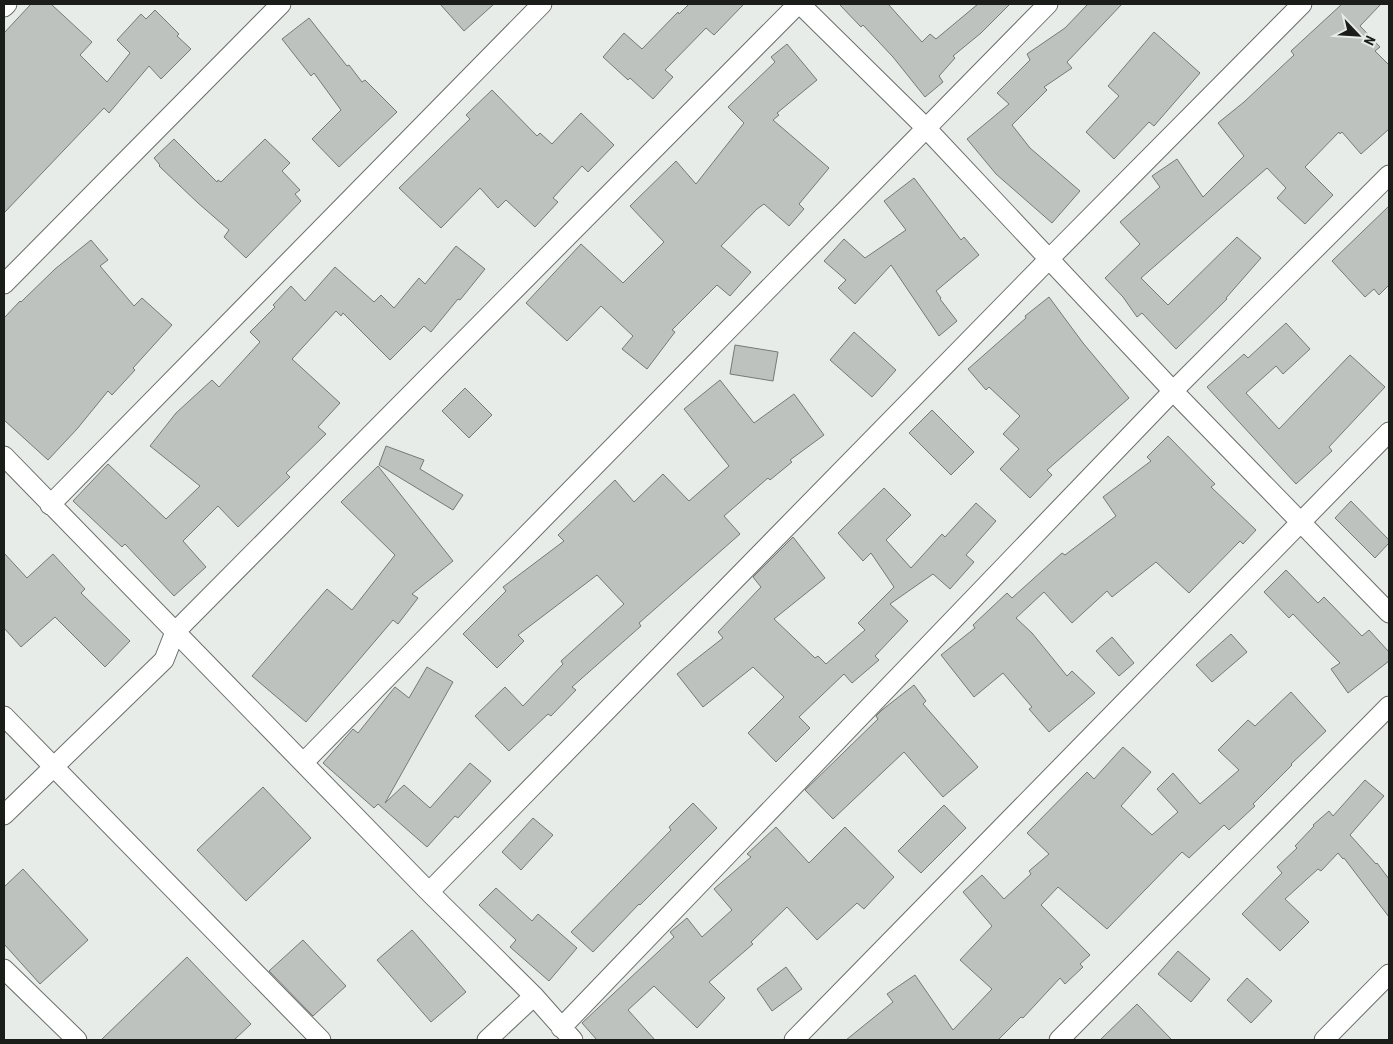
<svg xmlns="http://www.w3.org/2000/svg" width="1393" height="1044" font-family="'Roboto Condensed',sans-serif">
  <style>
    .building { fill: #bec2be; stroke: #767976 }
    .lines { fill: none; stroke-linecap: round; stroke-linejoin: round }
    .minor-casing { stroke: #6a6e6b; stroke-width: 21 }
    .minor { stroke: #fff; stroke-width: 19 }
  </style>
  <rect width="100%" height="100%" fill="#e8ece8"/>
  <path class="building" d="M 31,4 L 51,4 L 92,42 L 80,55 L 107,82 L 130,53 L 117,40 L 141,14 L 146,19 L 155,10 L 179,34 L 177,36 L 191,49 L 161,79 L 149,66 L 109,113 L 104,108 L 4,213 L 4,33 Z
    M 440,4 L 494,4 L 464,31 Z
    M 689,4 L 744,4 L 714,35 L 706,28 L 665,70 L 673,77 L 653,99 L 630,78 L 628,80 L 603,57 L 624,33 L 642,49 L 678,12 L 679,14 Z
    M 839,4 L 888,4 L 922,42 L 930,34 L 936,39 L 978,4 L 1010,4 L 981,33 L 953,56 L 955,58 L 939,76 L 943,82 L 925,97 L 893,57 L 863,25 L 861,27 Z
    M 1088,4 L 1122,4 L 1067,62 L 1072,68 L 1044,87 L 1047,90 L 1012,125 L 1030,148 L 1080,191 L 1052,223 L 996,174 L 967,139 L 1009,104 L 997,93 L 1030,60 L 1027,54 L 1065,28 Z
    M 1342,4 L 1381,4 L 1360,26 L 1380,47 L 1375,51 L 1389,65 L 1389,129 L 1361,154 L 1342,132 L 1340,134 L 1339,132 L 1305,167 L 1333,195 L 1305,224 L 1277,198 L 1286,188 L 1267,168 L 1141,278 L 1168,305 L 1237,237 L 1261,258 L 1226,298 L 1227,299 L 1176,349 L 1142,313 L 1137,317 L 1123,297 L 1105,278 L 1140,244 L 1120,222 L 1160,187 L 1152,176 L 1177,159 L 1203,197 L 1244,156 L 1218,123 L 1244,102 L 1294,55 L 1291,51 Z
    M 309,18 L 347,66 L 349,65 L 362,82 L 365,80 L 397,112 L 339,167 L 312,139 L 341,110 L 314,73 L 311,76 L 282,39 Z
    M 1154,32 L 1200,73 L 1154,126 L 1149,122 L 1114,159 L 1086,132 L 1119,96 L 1108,86 Z
    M 787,44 L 817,80 L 777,113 L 779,115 L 773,120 L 829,168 L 799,204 L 804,209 L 789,226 L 764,204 L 757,209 L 721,246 L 751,272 L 730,296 L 717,285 L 672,330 L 675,332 L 647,369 L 622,349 L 633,336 L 601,306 L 567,341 L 526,303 L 581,244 L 623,283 L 664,242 L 630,206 L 676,161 L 696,184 L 744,123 L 728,107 L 775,62 L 771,57 Z
    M 492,90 L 537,136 L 540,133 L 552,144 L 581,113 L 614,145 L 588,172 L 582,166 L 553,198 L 558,202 L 535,227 L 506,200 L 498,208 L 480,188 L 441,228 L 399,188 L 470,119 L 466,115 Z
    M 174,139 L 217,182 L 218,180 L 221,182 L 265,139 L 290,163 L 282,171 L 300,190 L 295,194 L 301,201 L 246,258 L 224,237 L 229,230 L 198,203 L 159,166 L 160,165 L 154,158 Z
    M 914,178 L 961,240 L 964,237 L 979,255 L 936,291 L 941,298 L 940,299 L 957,321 L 939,336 L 891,265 L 855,304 L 838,288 L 846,280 L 824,261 L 844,239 L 865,258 L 906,230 L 884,201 Z
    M 1389,206 L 1389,285 L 1379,295 L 1374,289 L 1365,297 L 1332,261 Z
    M 91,240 L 108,260 L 100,266 L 134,306 L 142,298 L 172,325 L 133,368 L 135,370 L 112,395 L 108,391 L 77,429 L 48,460 L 4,420 L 4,318 L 20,301 L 21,302 L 55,269 Z
    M 456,246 L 485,269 L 460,300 L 458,299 L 431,332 L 424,326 L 390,360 L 343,313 L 341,316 L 336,311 L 292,359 L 340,403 L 318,427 L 326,434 L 286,473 L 290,477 L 238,527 L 218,506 L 183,541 L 206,567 L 174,596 L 125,544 L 122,547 L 73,501 L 108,464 L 166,519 L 200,486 L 150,446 L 176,413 L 212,380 L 219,387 L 260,342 L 250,332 L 275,307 L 273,305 L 291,286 L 305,301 L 335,267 L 374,302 L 381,295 L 394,308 L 419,278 L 425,284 Z
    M 1049,297 L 1083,343 L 1129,398 L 1047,470 L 1052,475 L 1030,498 L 1000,469 L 1019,449 L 1003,434 L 1020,416 L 989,387 L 986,390 L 968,369 L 1026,318 L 1025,316 Z
    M 1286,323 L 1310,349 L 1283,374 L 1276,366 L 1246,393 L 1279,429 L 1350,355 L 1385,387 L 1329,447 L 1332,451 L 1296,484 L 1207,387 L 1244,354 L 1248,358 Z
    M 854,332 L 896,370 L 872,397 L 830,360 Z
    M 735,345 L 778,352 L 773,381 L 730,374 Z
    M 720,380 L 754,423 L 794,394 L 824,435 L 790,460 L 792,462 L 770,480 L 768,478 L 724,516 L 740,534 L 639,623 L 641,626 L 572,687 L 576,690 L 551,716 L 548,714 L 509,751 L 475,716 L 505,687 L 523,706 L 563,664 L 561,661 L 624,604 L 597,575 L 518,635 L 524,641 L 497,668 L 463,634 L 506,591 L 503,587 L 564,541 L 558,535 L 615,480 L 634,502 L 663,474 L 689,501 L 729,466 L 684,409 Z
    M 465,388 L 492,415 L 469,438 L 442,411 Z
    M 932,410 L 974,452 L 951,475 L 909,433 Z
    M 1168,436 L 1215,484 L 1211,487 L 1256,530 L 1243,544 L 1240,541 L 1189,593 L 1156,562 L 1112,597 L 1107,591 L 1072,623 L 1044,592 L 1016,618 L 1032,633 L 1067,676 L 1072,671 L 1095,693 L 1049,732 L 1029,709 L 1032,707 L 1003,673 L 974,697 L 941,655 L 975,628 L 973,625 L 1007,593 L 1012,598 L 1062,553 L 1065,555 L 1116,516 L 1103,497 L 1151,461 L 1147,457 Z
    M 386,446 L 424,460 L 420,469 L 463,495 L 453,510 L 379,465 Z
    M 378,466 L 453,561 L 412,594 L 418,598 L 398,624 L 393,620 L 306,722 L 252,676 L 327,589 L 352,610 L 395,555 L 341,502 Z
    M 884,488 L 911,515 L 886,540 L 911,568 L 942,534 L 945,537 L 976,503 L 996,521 L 966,555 L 974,562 L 950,589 L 933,574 L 890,604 L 908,621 L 875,656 L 879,660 L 852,683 L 844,674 L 799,717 L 810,728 L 776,762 L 748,733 L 784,697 L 753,667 L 703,707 L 677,674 L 723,638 L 718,632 L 761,587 L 753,577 L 793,537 L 825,578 L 774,619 L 815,658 L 818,656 L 826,664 L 865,630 L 858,623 L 894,587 L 871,553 L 863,561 L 838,533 Z
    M 1351,501 L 1389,540 L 1389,543 L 1375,558 L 1335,518 Z
    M 4,553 L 27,578 L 53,554 L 85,589 L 81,593 L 130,641 L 105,667 L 55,617 L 21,647 L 4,628 Z
    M 1286,570 L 1318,603 L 1324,597 L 1362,636 L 1369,630 L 1389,652 L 1389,661 L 1348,693 L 1331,669 L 1340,663 L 1293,614 L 1289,618 L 1264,592 Z
    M 1231,634 L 1247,652 L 1212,682 L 1196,665 Z
    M 1112,637 L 1134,663 L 1119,676 L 1096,651 Z
    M 427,667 L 453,682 L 385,803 L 404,785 L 430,808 L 470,763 L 491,781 L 458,818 L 455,816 L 427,847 L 378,804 L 374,808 L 323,763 L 353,729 L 358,733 L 395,687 L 409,698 Z
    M 914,685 L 926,701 L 923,704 L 978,767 L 943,797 L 904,752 L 833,819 L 805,790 L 878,719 L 876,716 L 882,710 Z
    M 1291,692 L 1326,731 L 1291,764 L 1292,765 L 1253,804 L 1255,806 L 1229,830 L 1224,825 L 1189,858 L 1182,852 L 1107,929 L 1058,887 L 1041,905 L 1090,955 L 1080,964 L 1083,967 L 1065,984 L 1060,978 L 1023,1018 L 1021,1017 L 998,1040 L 846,1040 L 893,1002 L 887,994 L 915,975 L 953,1030 L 992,989 L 960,960 L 992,926 L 963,892 L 982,875 L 1004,899 L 1031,874 L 1029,871 L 1049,854 L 1027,833 L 1087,772 L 1094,779 L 1123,747 L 1151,772 L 1121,806 L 1152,835 L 1178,812 L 1157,789 L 1173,773 L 1200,804 L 1239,770 L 1218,750 L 1248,720 L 1255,726 Z
    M 1365,780 L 1384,796 L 1350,835 L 1376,864 L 1377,863 L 1389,879 L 1389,917 L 1344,858 L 1343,859 L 1338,853 L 1321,871 L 1318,869 L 1285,899 L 1309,922 L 1280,951 L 1242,914 L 1282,873 L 1277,867 L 1297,848 L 1295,846 L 1314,826 L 1313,825 L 1329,811 L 1333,816 Z
    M 263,787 L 311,838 L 246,901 L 197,850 Z
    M 693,803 L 717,828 L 640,905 L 639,904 L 593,952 L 571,932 L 671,830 L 669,827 Z
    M 944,805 L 966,828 L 921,873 L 898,851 Z
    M 533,818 L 553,835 L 521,870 L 502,852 Z
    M 776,827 L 809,863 L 845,827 L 894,877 L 864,909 L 857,903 L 817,940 L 787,907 L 751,942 L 753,944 L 709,982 L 725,998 L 697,1028 L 654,986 L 628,1010 L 655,1040 L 597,1040 L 582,1023 L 674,937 L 670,932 L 687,918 L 702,937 L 732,910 L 714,889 L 751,857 L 747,854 Z
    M 23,869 L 88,940 L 40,984 L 4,944 L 4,887 Z
    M 496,888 L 532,921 L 538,914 L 577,948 L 549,981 L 510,947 L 516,940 L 479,905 Z
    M 412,930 L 466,992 L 431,1022 L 377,960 Z
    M 303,940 L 346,986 L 313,1016 L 269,971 Z
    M 1178,951 L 1210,979 L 1191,1002 L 1158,974 Z
    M 187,957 L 251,1024 L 234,1040 L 101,1040 Z
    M 786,967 L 802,989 L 772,1011 L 757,989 Z
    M 1247,978 L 1272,1001 L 1251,1023 L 1227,1000 Z
    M 1137,1004 L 1172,1040 L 1100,1040 Z"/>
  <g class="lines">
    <g class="minor-casing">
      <path id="minor" d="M 800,4 L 925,127 L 1173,391 L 1389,613
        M 4,7 L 7,4
        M 4,284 L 281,4
        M 4,456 L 429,892 L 534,996 L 573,1040
        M 50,505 L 542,4
        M 4,716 L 321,1040
        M 304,762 L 1048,4
        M 4,815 L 164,660 L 175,632 L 798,4
        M 429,892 L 1049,259 L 1302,4
        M 4,969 L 77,1040
        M 561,1028 L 1173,391 L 1389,175
        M 487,1040 L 534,996
        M 794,1040 L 1389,432
        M 1059,1040 L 1389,706
        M 1324,1040 L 1389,974"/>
    </g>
    <use href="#minor" class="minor"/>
  </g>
  <rect width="1393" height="1044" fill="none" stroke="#1b1d1b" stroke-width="10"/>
  <g transform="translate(1358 35) rotate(115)" stroke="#e8ece8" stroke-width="4" paint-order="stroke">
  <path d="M0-4L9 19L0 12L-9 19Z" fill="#1b1d1b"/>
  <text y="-8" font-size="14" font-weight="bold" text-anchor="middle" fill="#1b1d1b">N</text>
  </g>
</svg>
